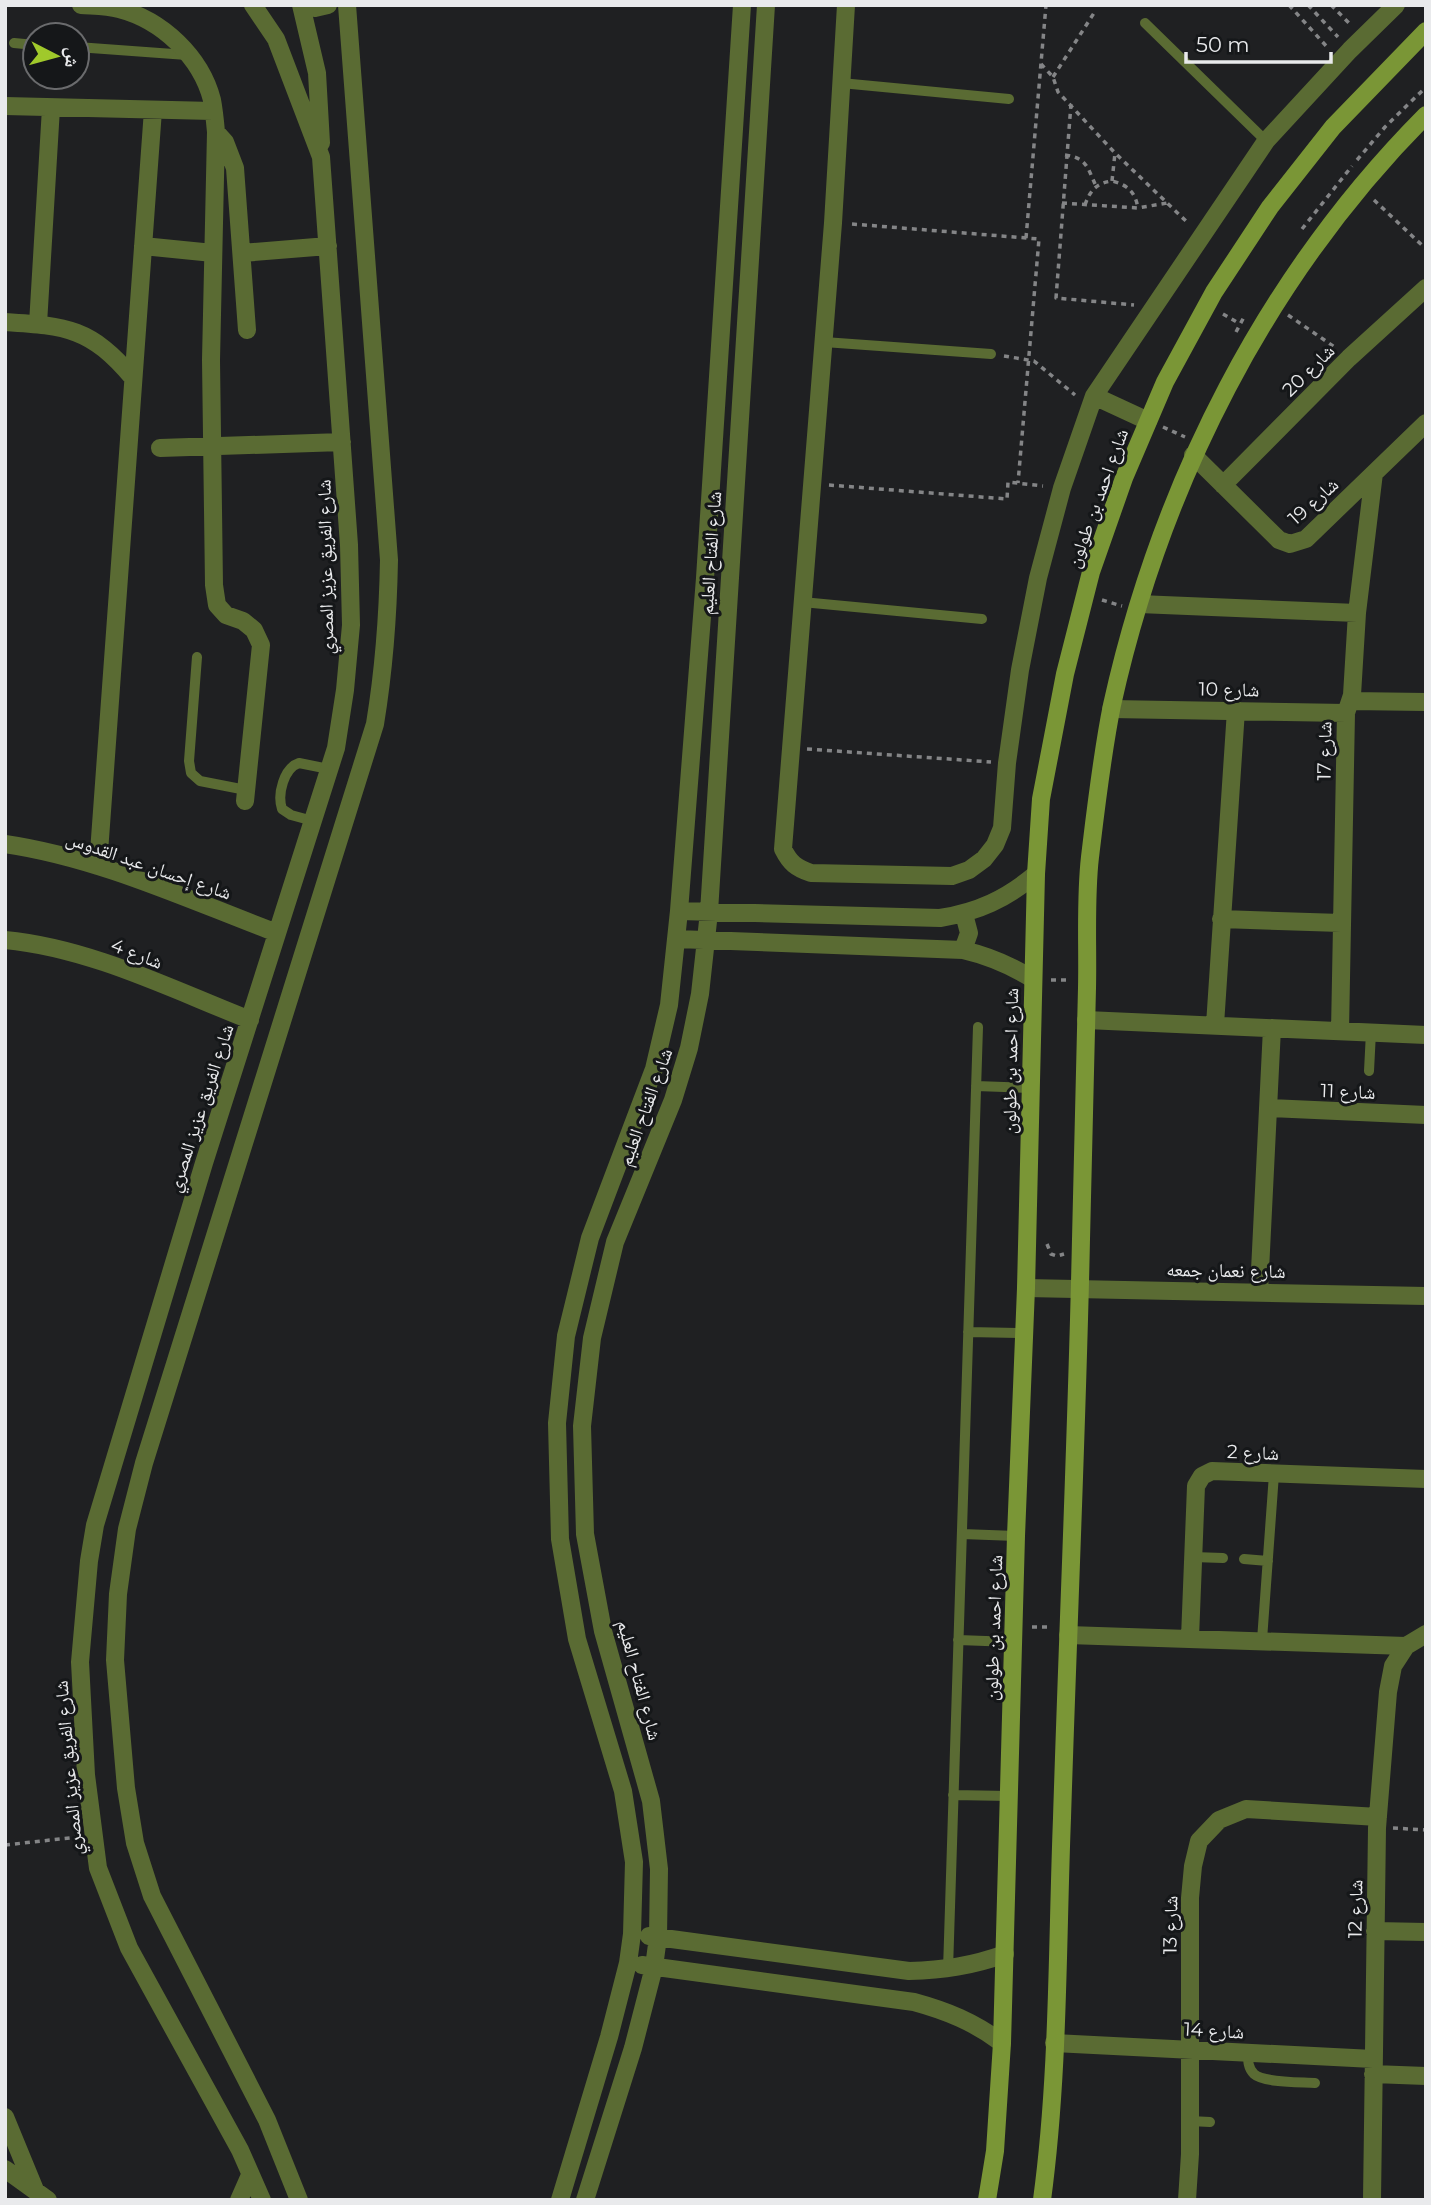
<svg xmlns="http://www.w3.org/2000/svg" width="1431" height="2205" font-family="Montserrat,'Noto Naskh Arabic',sans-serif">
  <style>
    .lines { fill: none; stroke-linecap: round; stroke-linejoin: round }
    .path { stroke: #848587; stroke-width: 3.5; stroke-dasharray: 5 5; stroke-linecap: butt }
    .lane { stroke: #5a6b33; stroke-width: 10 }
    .street { stroke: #5a6b33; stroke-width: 18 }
    .secondary { stroke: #7a9636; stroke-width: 18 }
    .labels { text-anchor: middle; stroke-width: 6; stroke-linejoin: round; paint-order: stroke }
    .street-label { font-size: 19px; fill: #e9eaec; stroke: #151719 }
  </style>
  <rect width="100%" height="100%" fill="#1f2022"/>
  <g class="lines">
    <path class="path" d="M 1289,5 L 1328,48
      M 1308,5 L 1338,37
      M 1331,5 L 1352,26
      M 1041,64 L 1053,77 L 1058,92 L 1115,153 L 1188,223
      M 1053,77 L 1094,13
      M 1071,104 L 1056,298 L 1134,305
      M 1065,155 C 1087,158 1087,167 1096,186
      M 1357,160 L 1385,127 L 1426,87
      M 1112,181 L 1115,153
      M 1374,200 L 1426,249
      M 1062,203 L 1138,208 L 1167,203
      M 1085,205 C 1090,190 1097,183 1112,181 C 1128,185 1135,192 1138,208
      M 852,224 L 1039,239 L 1018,483
      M 1302,229 L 1352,166
      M 1026,238 L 1046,5
      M 1223,314 L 1240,324
      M 1288,315 L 1336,348
      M 1236,332 L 1244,317
      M 1004,356 L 1034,361 L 1075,395
      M 1163,427 L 1185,437
      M 829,485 L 1007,499 L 1008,482 L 1043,486
      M 1102,600 L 1122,606
      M 807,749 L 991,762
      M 1051,980 L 1071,980
      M 1047,1244 L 1051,1254 L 1057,1256 L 1064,1254
      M 1032,1627 L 1052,1627
      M 1393,1828 L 1426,1830
      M 5,1845 L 78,1837"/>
    <path class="lane" d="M 1145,23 L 1266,141
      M 14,43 L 35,45
      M 77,47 L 187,55
      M 841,83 L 1009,99
      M 824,342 L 991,354
      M 802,602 L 982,619
      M 197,657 L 189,761 L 191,773 L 200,781 L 246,790
      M 313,821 L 291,815 L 282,809 C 277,794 284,768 299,763 L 329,769
      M 1369,1071 L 1371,1032
      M 976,1086 L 1031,1088
      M 968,1332 L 1024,1333
      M 962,1534 L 1016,1536
      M 1193,1557 L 1223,1558
      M 1244,1559 L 1268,1561
      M 958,1640 L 1013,1642
      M 1262,1640 L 1274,1474
      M 953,1795 L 1009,1796
      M 948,1970 L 978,1027
      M 1248,2053 C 1248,2061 1248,2068 1254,2074 C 1264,2083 1301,2082 1315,2083
      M 1190,2121 L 1210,2122"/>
    <path class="street" d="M 81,5 C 94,6 107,6 119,9 C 162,20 201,57 212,100 C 214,110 215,121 216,132 L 211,360 L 214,585 L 217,605 L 226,615 L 243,621 L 254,630 L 261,645 L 245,801
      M 253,5 L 276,39 L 321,157 L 349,545 L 351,625 L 345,690 L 336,748 L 204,1163 L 95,1525 L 89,1561 L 80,1662 L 86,1775 L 98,1868 L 129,1948 L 240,2150 L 262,2200
      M 301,5 L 317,73 L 321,143
      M 301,5 L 315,8 L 328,5
      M 846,5 L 833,223 L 783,849 C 790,863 796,868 811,873 L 952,876 L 969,870 L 984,859 L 995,845 L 1002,828 L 1007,763 L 1020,670 L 1038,578 L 1062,488 L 1094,396 L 1266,141 L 1350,50 L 1396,5
      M 5,106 L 213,111
      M 216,132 L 225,142 L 235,168 L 247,330
      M 143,246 L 213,253
      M 242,253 L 328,246
      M 5,322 C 67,326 91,328 133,378
      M 38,324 L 51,108
      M 1094,396 L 1148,421
      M 160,448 L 342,442
      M 1193,455 L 1279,540 L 1290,544 L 1306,539 L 1426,423
      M 1223,485 L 1349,358 L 1426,288
      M 1139,604 L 1357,613
      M 1350,701 L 1426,702
      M 1111,709 L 1346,713
      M 5,844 C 100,858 189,900 277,933
      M 98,866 L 153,110
      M 679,911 L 940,918 C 978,912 1006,899 1036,874
      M 1221,919 L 1341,923
      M 677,939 L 963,950 C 989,956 1010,965 1033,979
      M 5,940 C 90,948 171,989 250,1020
      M 963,950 L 969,933 L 964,914
      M 1086,1020 L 1426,1035
      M 1215,1025 L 1236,710
      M 1340,1031 L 1346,713 L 1352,695 L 1357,613 L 1374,473
      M 1268,1108 L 1426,1115
      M 1026,1288 L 1426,1296
      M 1259,1291 L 1272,1028
      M 1068,1635 L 1406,1646
      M 1190,1638 L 1196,1486 L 1202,1476 L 1212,1471 L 1426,1479
      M 1375,1931 L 1426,1932
      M 649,1936 L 909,1971 C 943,1970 972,1966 1005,1954
      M 642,1965 L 914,2002 C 947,2011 974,2022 1002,2043
      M 1054,2043 L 1373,2059
      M 1373,2074 L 1426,2076
      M 5,2117 L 35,2190
      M 5,2169 L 48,2200
      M 239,2200 L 250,2175
      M 299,2200 L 267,2120 L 152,1896 L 135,1843 L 126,1788 L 115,1660 L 118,1594 L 127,1529 L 144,1463 L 375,724 C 384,669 388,616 389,560 L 347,5
      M 560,2200 L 609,2037 L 628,1963 L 632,1934 L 634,1862 L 623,1791 L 577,1639 L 560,1539 L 557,1423 L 566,1336 L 590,1238 L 654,1069 L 669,1005 L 679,911 L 705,578 L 742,5
      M 585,2200 L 633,2048 L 654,1967 L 658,1937 L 659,1869 L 651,1801 L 603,1631 L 585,1534 L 582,1426 L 592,1338 L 615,1242 L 673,1100 L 689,1048 L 700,994 L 709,912 L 766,5
      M 1187,2200 L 1190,2154 L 1190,1898 L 1193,1866 L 1199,1841 L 1219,1820 L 1246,1809 L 1378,1817
      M 1372,2200 L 1377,1828 L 1388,1692 L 1393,1666 L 1406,1646 L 1426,1634"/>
    <path class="secondary" d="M 987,2200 L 995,2151 L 1002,2043 L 1016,1536 L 1026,1288 L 1036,874 L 1041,799 L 1065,674 L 1091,572 L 1124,478 L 1165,382 L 1214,292 L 1270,207 L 1333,127 L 1426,31
      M 1042,2200 C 1059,2074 1057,1945 1062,1818 C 1068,1625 1077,1432 1081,1239 C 1083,1155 1085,1072 1087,988 C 1088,945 1085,900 1090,857 C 1096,807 1102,754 1112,705 C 1161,484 1266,276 1426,115"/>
  </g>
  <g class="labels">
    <g class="street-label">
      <text transform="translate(1308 370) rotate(-45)" y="7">شارع 20</text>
      <text transform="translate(1097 498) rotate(-70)" y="7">شارع احمد بن طولون</text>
      <text transform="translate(1313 501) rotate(-42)" y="7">شارع 19</text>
      <text transform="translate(710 553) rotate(-86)" y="7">شارع الفتاح العليم</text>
      <text transform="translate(325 567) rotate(-91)" y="7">شارع الفريق عزيز المصري</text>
      <text transform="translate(1229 689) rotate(1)" y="7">شارع 10</text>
      <text transform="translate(1324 751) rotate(-89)" y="7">شارع 17</text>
      <text transform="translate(149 865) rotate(19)" y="7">شارع إحسان عبد القدوس</text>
      <text transform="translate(137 953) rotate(21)" y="7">شارع 4</text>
      <text transform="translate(1010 1061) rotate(-89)" y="7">شارع احمد بن طولون</text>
      <text transform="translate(1348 1091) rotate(2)" y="7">شارع 11</text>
      <text transform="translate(645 1107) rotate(-70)" y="7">شارع الفتاح العليم</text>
      <text transform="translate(200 1108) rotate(-72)" y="7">شارع الفريق عزيز المصري</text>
      <text transform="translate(1226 1270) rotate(1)" y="7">شارع نعمان جمعه</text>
      <text transform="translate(1253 1452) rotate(2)" y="7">شارع 2</text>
      <text transform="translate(993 1628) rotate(-88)" y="7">شارع احمد بن طولون</text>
      <text transform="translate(640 1680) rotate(75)" y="7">شارع الفتاح العليم</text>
      <text transform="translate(68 1768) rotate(-95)" y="7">شارع الفريق عزيز المصري</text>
      <text transform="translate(1355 1909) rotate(-89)" y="7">شارع 12</text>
      <text transform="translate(1170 1925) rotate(-89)" y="7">شارع 13</text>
      <text transform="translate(1214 2030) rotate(3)" y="7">شارع 14</text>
    </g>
  </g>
  <rect width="1431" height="2205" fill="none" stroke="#e9eaec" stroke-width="14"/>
  <g transform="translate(56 56) rotate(96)"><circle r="33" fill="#151719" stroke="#6a6b6d" stroke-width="2"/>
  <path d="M0-5L12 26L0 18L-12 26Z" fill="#a0c92b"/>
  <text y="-10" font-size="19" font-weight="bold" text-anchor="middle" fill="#e9eaec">ش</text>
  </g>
  <path d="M1186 52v10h145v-10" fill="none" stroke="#e9eaec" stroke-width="3.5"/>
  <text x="1196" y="52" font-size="21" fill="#e9eaec" stroke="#151719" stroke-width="5" paint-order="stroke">50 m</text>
</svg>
